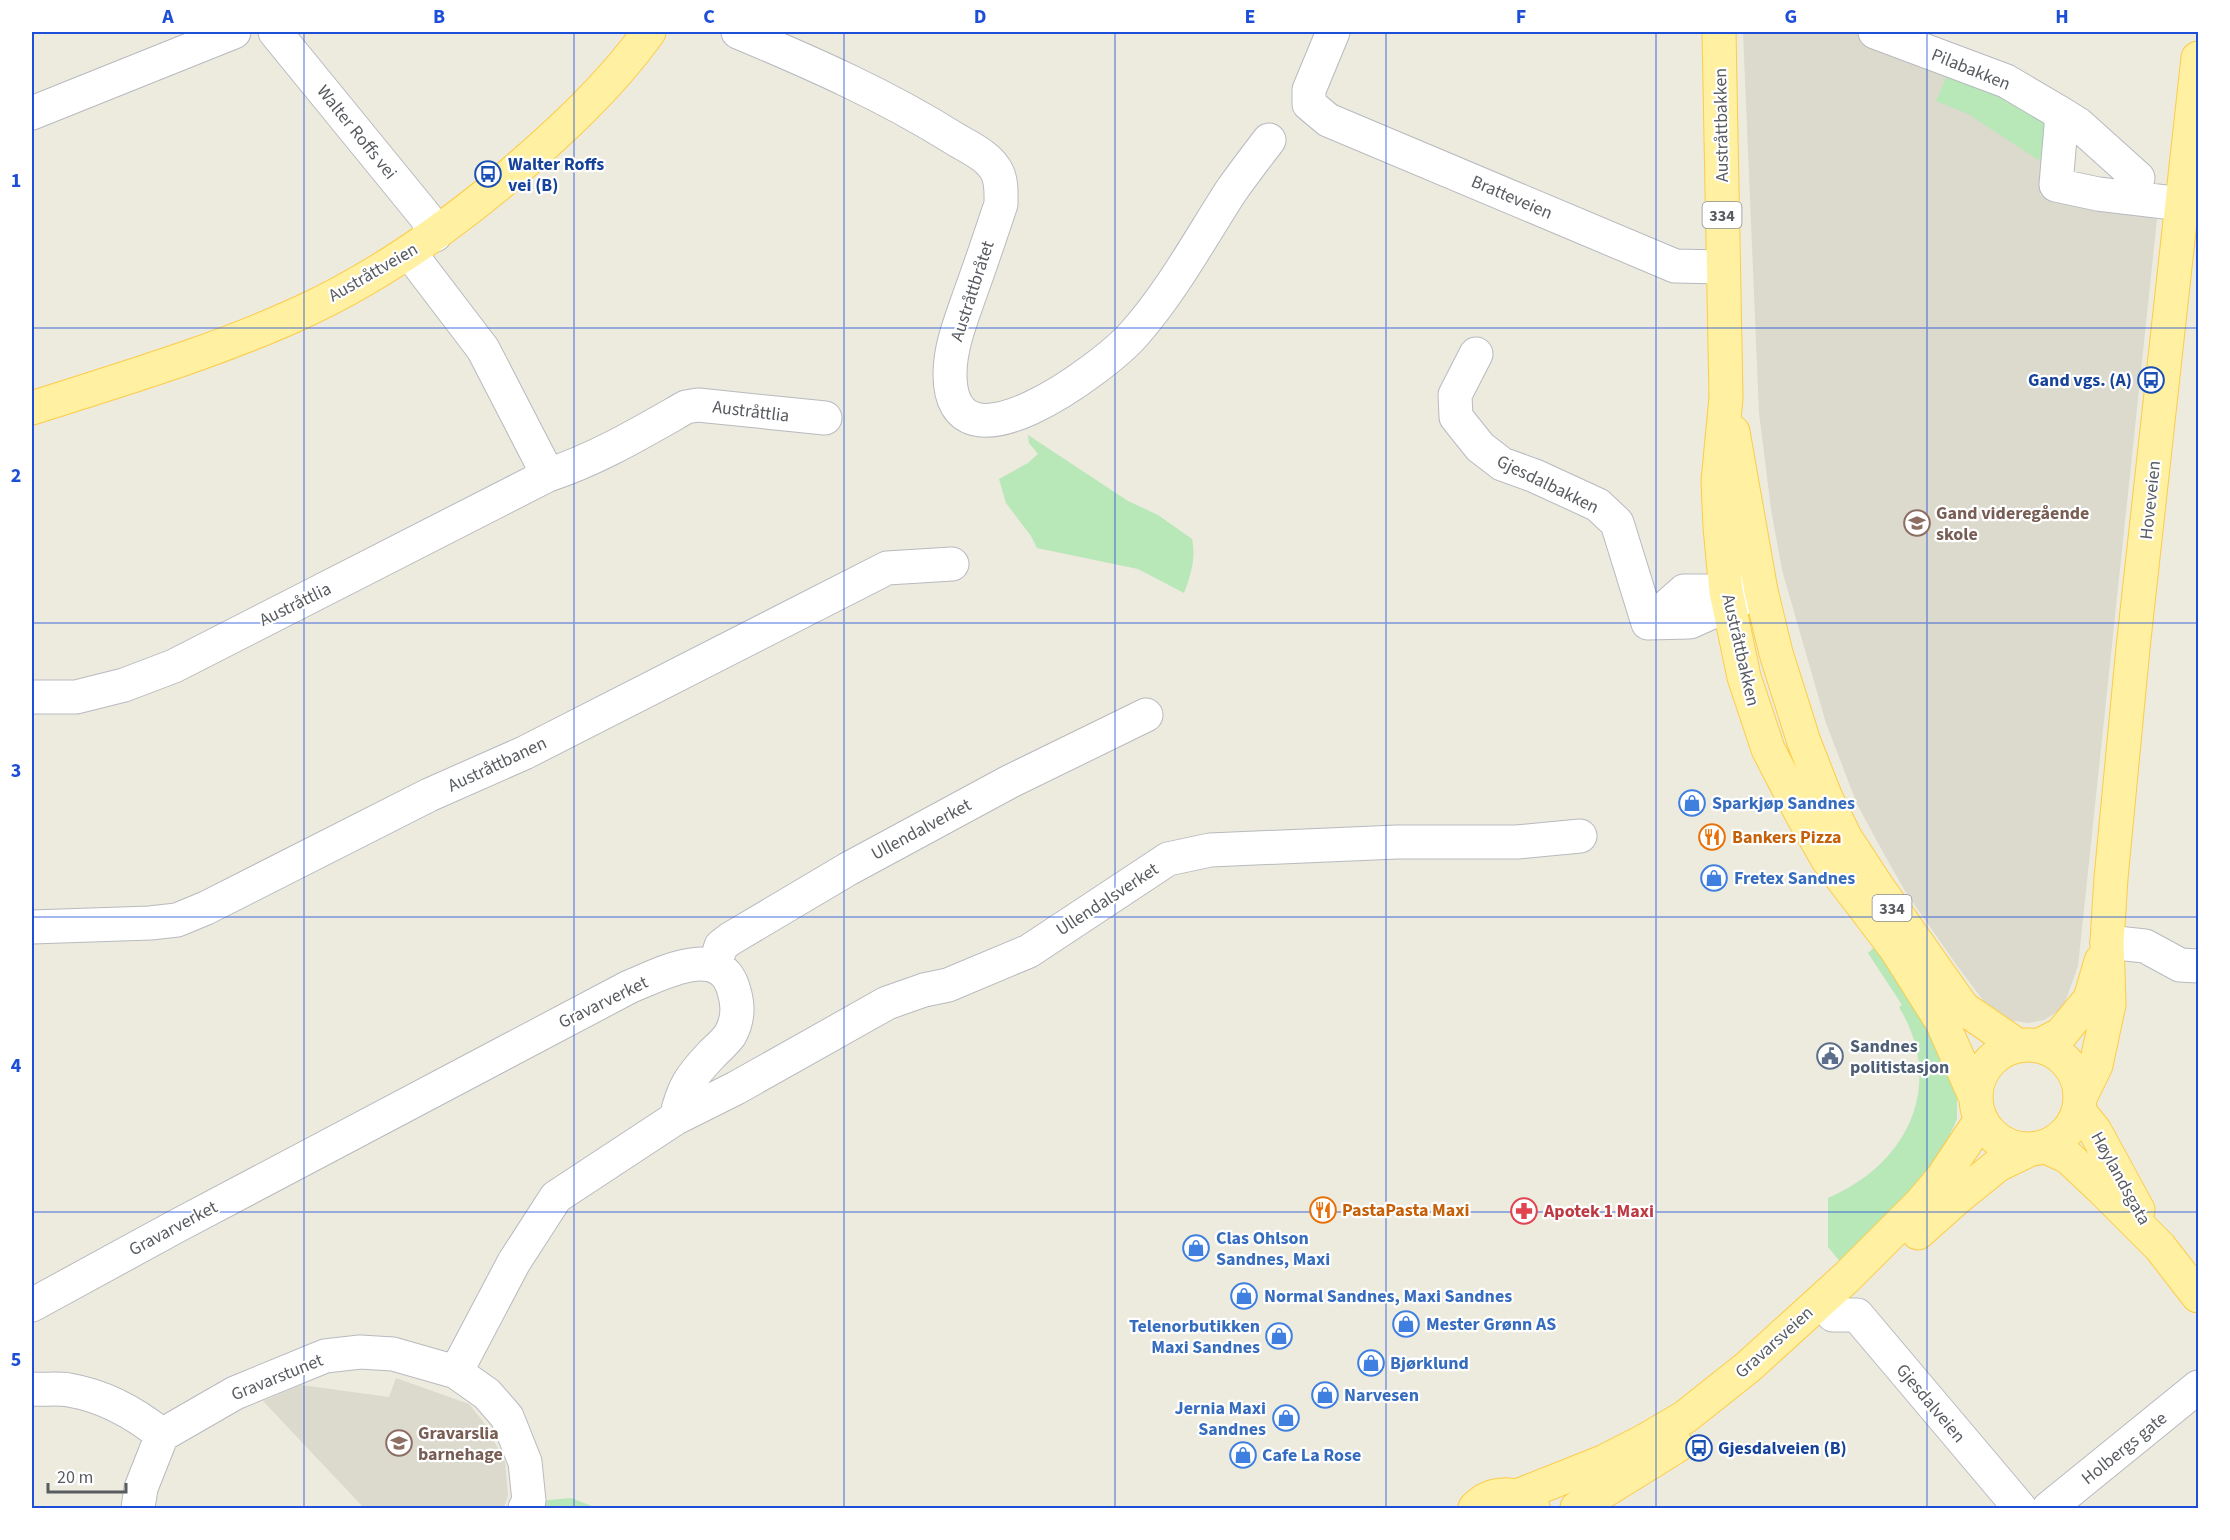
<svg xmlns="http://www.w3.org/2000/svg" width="2230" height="1540" font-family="'Source Sans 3',sans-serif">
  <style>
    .education { fill: #dcd9cd }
    .green { fill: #b8e7b8 }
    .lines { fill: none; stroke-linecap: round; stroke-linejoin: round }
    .minor-casing { stroke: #b7babf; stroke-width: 35 }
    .major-casing { stroke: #fdcc47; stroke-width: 35 }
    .minor { stroke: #fff; stroke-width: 33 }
    .major { stroke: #fff1a1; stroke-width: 33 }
    .grid { fill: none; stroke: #1d4ed8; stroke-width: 1.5; stroke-opacity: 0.55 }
    .labels { text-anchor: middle; stroke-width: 4.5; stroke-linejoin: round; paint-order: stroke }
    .shield { fill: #fff; stroke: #8a8d90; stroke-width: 1.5 }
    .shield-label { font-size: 16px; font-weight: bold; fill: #585c61 }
    .street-label { font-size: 18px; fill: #585c61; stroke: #fff }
    .transit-label { font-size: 18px; font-weight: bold; fill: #164399; stroke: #fff; text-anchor: start }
    .education-label { font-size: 18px; font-weight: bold; fill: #785e54; stroke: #fff; text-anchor: start }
    .shop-label { font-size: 18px; font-weight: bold; fill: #366cbe; stroke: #fff; text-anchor: start }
    .food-label { font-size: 18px; font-weight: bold; fill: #c56008; stroke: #fff; text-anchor: start }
    .service-label { font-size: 18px; font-weight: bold; fill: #4e5e75; stroke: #fff; text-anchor: start }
    .health-label { font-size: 18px; font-weight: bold; fill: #be3a42; stroke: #fff; text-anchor: start }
    .neatline { fill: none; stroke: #1d4ed8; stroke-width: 2 }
    .grid-label { font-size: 20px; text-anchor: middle; font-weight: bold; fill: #1d4ed8 }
  </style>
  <rect width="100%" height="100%" fill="#edeade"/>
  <path class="education" d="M 1743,32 L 1856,32 L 1947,66 L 2048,114 L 2040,195 L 2157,219 L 2078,966 L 2063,1008 L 2044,1020 L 2028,1023 L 2009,1020 L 1989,1008 L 1958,967 L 1905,891 L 1879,845 L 1857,804 L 1826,723 L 1782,570 L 1771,509 L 1759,413 Z
    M 396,1378 L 469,1404 L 485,1424 L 505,1462 L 508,1495 L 504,1508 L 364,1508 L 263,1401 L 301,1385 L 389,1397 Z"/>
  <path class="green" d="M 1956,72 L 2042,113 L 2047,126 L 2042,157 L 2038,160 L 1968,114 L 1936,101 L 1946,77 Z
    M 1028,435 L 1128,501 L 1158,515 L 1192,539 C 1196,558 1191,575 1184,593 L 1138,569 L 1037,548 L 1031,536 L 1006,503 L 999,479 L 1028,463 L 1038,454 L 1029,443 Z
    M 1877,945 L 1908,985 L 1957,1093 L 1957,1119 L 1930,1179 L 1842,1264 L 1828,1247 L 1828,1198 C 1908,1164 1946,1085 1899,1007 L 1902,1005 L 1868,953 Z
    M 571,1498 L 597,1508 L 536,1508 L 538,1501 Z"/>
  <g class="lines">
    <g class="minor-casing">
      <path id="minor" d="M 275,32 L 426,217 L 435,235
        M 738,32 C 812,63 887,96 955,139 C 970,148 989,156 997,172 C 1002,182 1001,194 1001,204 C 991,234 981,264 970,294 C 961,320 950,347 950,374 C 950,484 1104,368 1134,334 C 1172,291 1200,239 1231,191 C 1243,174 1256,157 1269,140
        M 1333,32 L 1309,90 L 1309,104 L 1328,120 L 1675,266 L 1723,267
        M 1875,32 L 2006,81 L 2062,114 L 2056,185 L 2098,194 L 2182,204
        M 32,113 L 234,32
        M 2062,114 L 2078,124 L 2138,178
        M 409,252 L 483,349 L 548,475
        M 1476,354 L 1455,395 L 1456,417 L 1480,447 L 1502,464 L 1535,476 L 1598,505 L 1617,523 L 1648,623
        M 1648,623 L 1684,591 L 1753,591
        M 1648,623 L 1690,622 L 1748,596
        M 32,697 L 76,697 L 124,685 L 174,666 L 548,475 C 597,459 642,432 686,407 L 698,405 L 825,418
        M 32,927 L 150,923 L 177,920 L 206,908 L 429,795 L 524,753 L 887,568 L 952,564
        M 2107,942 L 2145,946 L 2180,965 L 2198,966
        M 715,965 L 721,946 L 730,939 L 848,869 L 1009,782 L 1146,715
        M 32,1305 L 173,1228 L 629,987 C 659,975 721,940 734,991 C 739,1007 738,1021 730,1035 C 725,1042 717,1049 711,1055 C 690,1077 683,1088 676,1118
        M 1833,1315 L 1857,1315 L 2020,1508
        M 456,1372 L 514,1262 L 556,1197 L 676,1118 L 736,1088 L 887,1003 L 924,990 L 948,985 L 1029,951 L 1168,859 L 1210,850 L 1397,842 L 1517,842 L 1580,836
        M 32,1389 C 44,1390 57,1388 69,1390 C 104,1396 135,1413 162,1435
        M 138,1508 L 141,1488 L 162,1435 L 235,1393 L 325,1356 L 360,1352 L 393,1354 L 456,1372 L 487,1394 L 507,1417 L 525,1462 L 529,1501 L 525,1508
        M 2049,1508 L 2198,1387"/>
    </g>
    <g class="major-casing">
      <path id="major" d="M 1719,32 L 1726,398 L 1718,481 L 1720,527 L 1726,591 L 1744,677 L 1768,749 L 1802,815 L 1828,860 L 1896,949 L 1942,1022 L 1974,1094
        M 32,408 C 122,379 215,352 302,312 C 378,277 446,229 510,175 C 560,132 610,86 649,32
        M 1733,432 L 1761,591 L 1776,653 L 1804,742 L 1826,798 L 1845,837 L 1877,886 L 1963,1008 L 2017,1045
        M1976 1097a52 52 0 1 1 104 0a52 52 0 1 1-104 0Z
        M 2040,1045 L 2061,1034 L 2090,999 L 2101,961
        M 2081,1096 L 2096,1065 L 2109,1004 L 2107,942 L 2111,878 L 2133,648 L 2198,58
        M 2079,1111 L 2095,1131 L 2138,1210
        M 2046,1147 L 2068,1157 L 2103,1190 L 2160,1247 L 2198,1296
        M 1918,1233 L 1956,1199 L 1998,1165 L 2029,1150
        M 1517,1496 L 1605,1461 L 1644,1441 L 1685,1417 L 1748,1367 L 1847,1277 L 1921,1203 L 1943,1177 L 1980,1121
        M 1475,1508 C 1491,1491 1517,1490 1533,1508
        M 1577,1508 L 1677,1446"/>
    </g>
    <use href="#minor" class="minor"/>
    <use href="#major" class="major"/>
  </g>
  <path class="grid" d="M 304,32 L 304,1508M 574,32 L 574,1508M 844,32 L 844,1508M 1115,32 L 1115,1508M 1386,32 L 1386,1508M 1656,32 L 1656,1508M 1927,32 L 1927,1508M 32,328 L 2198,328M 32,623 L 2198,623M 32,917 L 2198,917M 32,1212 L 2198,1212"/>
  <defs>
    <g id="bus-ring" transform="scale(1.35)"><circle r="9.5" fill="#fff" stroke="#1a4fb4" stroke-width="1.5"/><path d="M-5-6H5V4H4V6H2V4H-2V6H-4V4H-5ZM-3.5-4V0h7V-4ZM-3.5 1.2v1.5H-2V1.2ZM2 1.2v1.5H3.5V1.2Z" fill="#1a4fb4"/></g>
    <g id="school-ring" transform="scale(1.35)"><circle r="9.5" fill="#fff" stroke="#8d6e63" stroke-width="1.5"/><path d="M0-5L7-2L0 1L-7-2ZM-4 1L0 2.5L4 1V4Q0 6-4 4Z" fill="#8d6e63"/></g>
    <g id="shop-ring" transform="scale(1.35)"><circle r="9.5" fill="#fff" stroke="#3f7fe0" stroke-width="1.5"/><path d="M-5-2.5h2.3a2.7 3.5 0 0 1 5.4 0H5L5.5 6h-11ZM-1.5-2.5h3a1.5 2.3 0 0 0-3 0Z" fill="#3f7fe0"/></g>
    <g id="restaurant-ring" transform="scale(1.35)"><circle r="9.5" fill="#fff" stroke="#e8710a" stroke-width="1.5"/><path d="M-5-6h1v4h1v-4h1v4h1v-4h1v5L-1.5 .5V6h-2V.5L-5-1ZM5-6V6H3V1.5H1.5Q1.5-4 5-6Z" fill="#e8710a"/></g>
    <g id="civic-ring" transform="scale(1.35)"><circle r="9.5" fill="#fff" stroke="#5c6f8a" stroke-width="1.5"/><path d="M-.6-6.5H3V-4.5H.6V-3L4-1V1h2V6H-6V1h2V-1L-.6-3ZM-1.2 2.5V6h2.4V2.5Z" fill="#5c6f8a"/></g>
    <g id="pharmacy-ring" transform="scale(1.35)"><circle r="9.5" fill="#fff" stroke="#e0444e" stroke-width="1.5"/><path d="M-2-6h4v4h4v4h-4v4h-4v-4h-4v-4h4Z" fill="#e0444e"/></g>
  </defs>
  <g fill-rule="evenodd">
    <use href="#bus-ring" x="488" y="174"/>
    <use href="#bus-ring" x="2151" y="380"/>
    <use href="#school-ring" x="1917" y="523"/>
    <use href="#shop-ring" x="1692" y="803"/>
    <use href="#restaurant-ring" x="1712" y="837"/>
    <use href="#shop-ring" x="1714" y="878"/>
    <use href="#civic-ring" x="1830" y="1056"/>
    <use href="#restaurant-ring" x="1323" y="1210"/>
    <use href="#pharmacy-ring" x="1524" y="1211"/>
    <use href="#shop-ring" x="1196" y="1248"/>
    <use href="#shop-ring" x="1244" y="1296"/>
    <use href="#shop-ring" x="1406" y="1324"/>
    <use href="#shop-ring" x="1279" y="1336"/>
    <use href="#shop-ring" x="1371" y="1363"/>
    <use href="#shop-ring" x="1325" y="1395"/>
    <use href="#shop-ring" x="1286" y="1418"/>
    <use href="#school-ring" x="399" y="1443"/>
    <use href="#bus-ring" x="1699" y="1448"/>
    <use href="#shop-ring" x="1243" y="1455"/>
  </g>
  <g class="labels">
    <g class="shield">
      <rect x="1702.5" y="202" width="39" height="26" rx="4.5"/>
      <rect x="1872.5" y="895" width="39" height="26" rx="4.5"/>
    </g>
    <g class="shield-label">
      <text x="1722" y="221">334</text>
      <text x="1892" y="914">334</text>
    </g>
    <g class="street-label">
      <text transform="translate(1971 69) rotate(22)" y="6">Pilabakken</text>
      <text transform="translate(1721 125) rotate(-91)" y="6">Austråttbakken</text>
      <text transform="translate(357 132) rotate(51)" y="6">Walter Roffs vei</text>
      <text transform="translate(1512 197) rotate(23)" y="6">Bratteveien</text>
      <text transform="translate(373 272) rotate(-30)" y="6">Austråttveien</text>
      <text transform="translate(972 291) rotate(-72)" y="6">Austråttbråtet</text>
      <text transform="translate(751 411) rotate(7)" y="6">Austråttlia</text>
      <text transform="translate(1548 484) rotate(26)" y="6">Gjesdalbakken</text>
      <text transform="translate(2150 500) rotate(-84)" y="6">Hoveveien</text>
      <text transform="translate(295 604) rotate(-26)" y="6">Austråttlia</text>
      <text transform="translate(1741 650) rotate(77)" y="6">Austråttbakken</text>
      <text transform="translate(497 764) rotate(-25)" y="6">Austråttbanen</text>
      <text transform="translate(921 829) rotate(-28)" y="6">Ullendalverket</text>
      <text transform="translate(1107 899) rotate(-33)" y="6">Ullendalsverket</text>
      <text transform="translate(603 1002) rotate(-26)" y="6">Gravarverket</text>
      <text transform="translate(2121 1178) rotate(61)" y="6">Høylandsgata</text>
      <text transform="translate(173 1228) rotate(-28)" y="6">Gravarverket</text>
      <text transform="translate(1774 1342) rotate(-42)" y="6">Gravarsveien</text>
      <text transform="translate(277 1377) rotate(-22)" y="6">Gravarstunet</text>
      <text transform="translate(1931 1403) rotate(50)" y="6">Gjesdalveien</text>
      <text transform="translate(2124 1448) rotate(-39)" y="6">Holbergs gate</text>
    </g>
    <g class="transit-label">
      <text x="508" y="170">Walter Roffs<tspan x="508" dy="21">vei (B)</tspan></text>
      <text x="2132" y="386" text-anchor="end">Gand vgs. (A)</text>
      <text x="1718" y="1454">Gjesdalveien (B)</text>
    </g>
    <g class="education-label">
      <text x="1936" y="519">Gand videregående<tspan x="1936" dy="21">skole</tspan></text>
      <text x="418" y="1439">Gravarslia<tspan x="418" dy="21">barnehage</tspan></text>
    </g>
    <g class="shop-label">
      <text x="1712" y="809">Sparkjøp Sandnes</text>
      <text x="1734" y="884">Fretex Sandnes</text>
      <text x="1216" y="1244">Clas Ohlson<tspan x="1216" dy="21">Sandnes, Maxi</tspan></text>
      <text x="1264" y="1302">Normal Sandnes, Maxi Sandnes</text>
      <text x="1426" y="1330">Mester Grønn AS</text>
      <text x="1260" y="1332" text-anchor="end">Telenorbutikken<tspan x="1260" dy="21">Maxi Sandnes</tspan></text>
      <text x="1390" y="1369">Bjørklund</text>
      <text x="1344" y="1401">Narvesen</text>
      <text x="1266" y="1414" text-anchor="end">Jernia Maxi<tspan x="1266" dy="21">Sandnes</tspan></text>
      <text x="1262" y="1461">Cafe La Rose</text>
    </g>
    <g class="food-label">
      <text x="1732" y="843">Bankers Pizza</text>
      <text x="1342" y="1216">PastaPasta Maxi</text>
    </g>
    <g class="service-label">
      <text x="1850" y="1052">Sandnes<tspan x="1850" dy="21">politistasjon</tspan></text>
    </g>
    <g class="health-label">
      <text x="1544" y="1217">Apotek 1 Maxi</text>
    </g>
  </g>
  <rect width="2230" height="1540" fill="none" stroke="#ffffff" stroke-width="66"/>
  <path d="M48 1483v9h78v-9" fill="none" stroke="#585c61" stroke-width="3"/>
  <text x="57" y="1483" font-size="18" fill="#585c61" stroke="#ffffff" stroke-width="4.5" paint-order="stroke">20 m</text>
  <rect x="33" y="33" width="2164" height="1474" class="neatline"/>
  <g class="grid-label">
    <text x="168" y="23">A</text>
    <text x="439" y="23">B</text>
    <text x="709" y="23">C</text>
    <text x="980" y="23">D</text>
    <text x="1250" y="23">E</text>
    <text x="1521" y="23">F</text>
    <text x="1791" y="23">G</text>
    <text x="2062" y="23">H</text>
    <text x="16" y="187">1</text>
    <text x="16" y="482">2</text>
    <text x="16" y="777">3</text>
    <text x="16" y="1072">4</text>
    <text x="16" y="1366">5</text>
  </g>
</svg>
